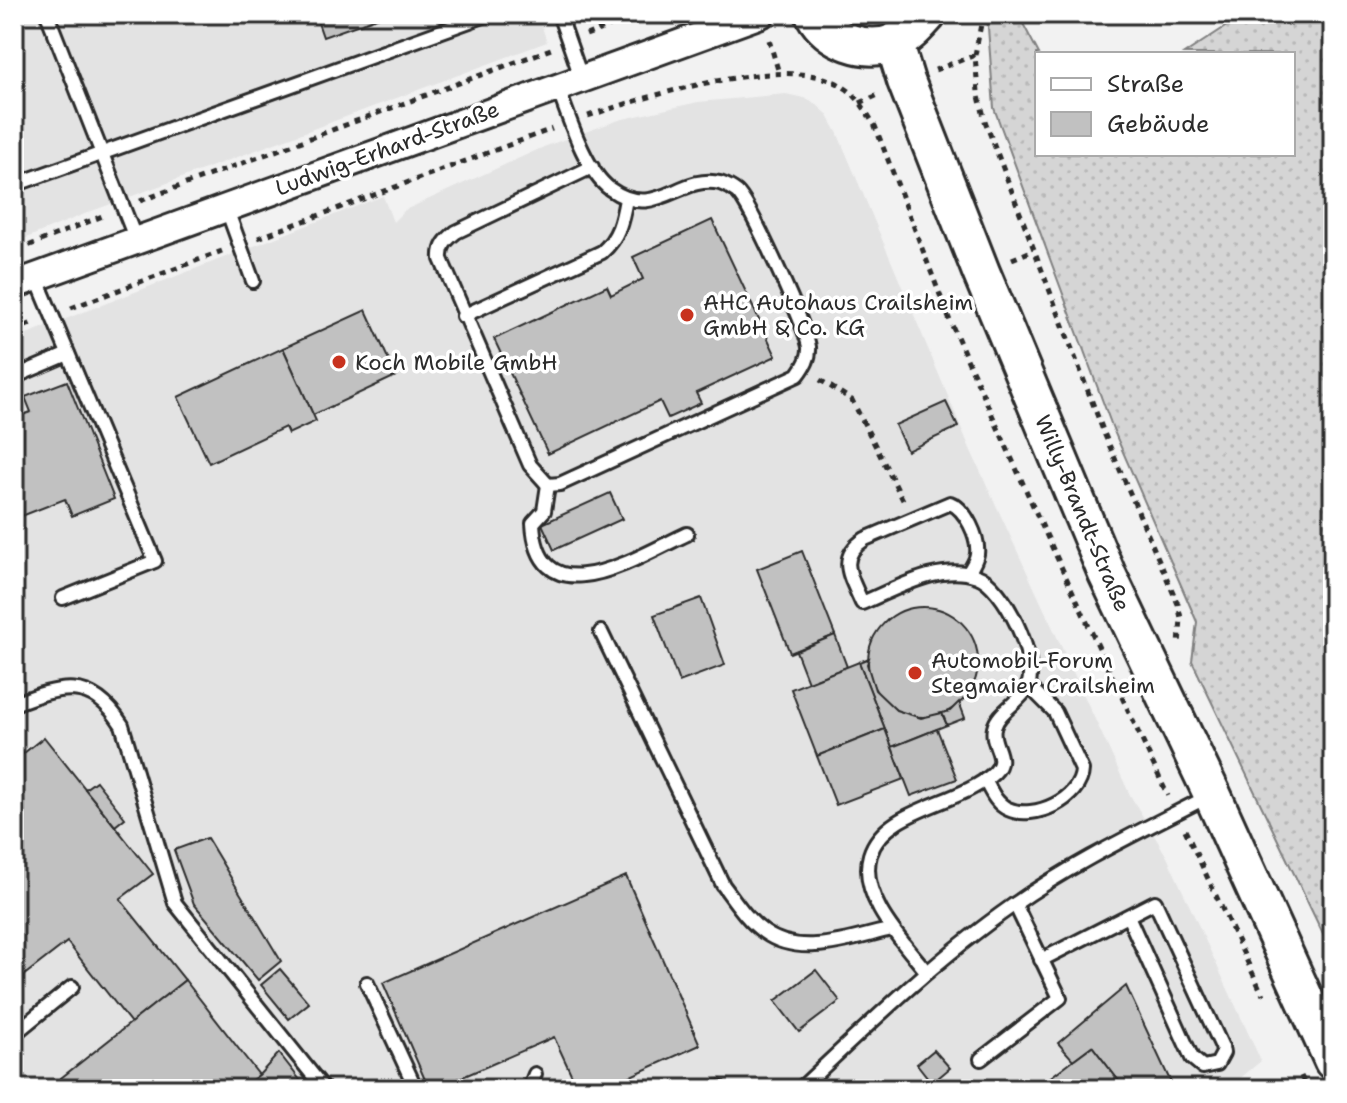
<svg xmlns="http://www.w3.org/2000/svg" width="1347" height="1103" font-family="'Shantell Sans',sans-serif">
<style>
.built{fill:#e3e3e3}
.grass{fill:url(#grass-dots);stroke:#808080;stroke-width:2}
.building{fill:#c1c1c1;stroke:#2b2b2b;stroke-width:2}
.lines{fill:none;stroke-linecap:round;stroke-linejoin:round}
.lane-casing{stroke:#2b2b2b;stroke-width:18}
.street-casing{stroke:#2b2b2b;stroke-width:32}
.secondary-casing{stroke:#2b2b2b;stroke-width:42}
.path{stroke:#2b2b2b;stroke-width:5;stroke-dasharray:6 6;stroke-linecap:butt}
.lane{stroke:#fff;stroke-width:12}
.street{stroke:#fff;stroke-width:26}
.secondary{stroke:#fff;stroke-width:36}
.poi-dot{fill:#c8321e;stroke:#fff;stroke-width:3}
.labels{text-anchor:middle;stroke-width:7;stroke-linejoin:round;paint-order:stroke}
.street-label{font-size:22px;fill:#2b2b2b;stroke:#fff}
.poi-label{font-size:22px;fill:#2b2b2b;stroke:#fff;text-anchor:start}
</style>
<defs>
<pattern id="grass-dots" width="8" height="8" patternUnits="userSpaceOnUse" patternTransform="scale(2)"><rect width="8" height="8" fill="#d5d5d5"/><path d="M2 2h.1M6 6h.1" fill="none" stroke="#b7b7b7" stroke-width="1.8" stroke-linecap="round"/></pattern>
</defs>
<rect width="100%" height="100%" fill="#f2f2f2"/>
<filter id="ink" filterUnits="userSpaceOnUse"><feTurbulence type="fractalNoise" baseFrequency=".0125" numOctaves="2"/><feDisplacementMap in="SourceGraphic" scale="16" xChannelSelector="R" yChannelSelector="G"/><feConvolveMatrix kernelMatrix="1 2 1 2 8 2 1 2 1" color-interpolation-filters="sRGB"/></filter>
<g filter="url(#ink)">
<g class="built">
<path d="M14,14H541L538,15L547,42L92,211L14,243Z"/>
<path d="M786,94L804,98L816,104L827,114L837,132L971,451L1130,795L1167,857L1261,1061L1227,1089H14V339L383,196L393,222L405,210L546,146L619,120L698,102Z"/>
</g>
<path class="grass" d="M987,14H1018L1039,54H1037V154H1293V54H1184L1245,14H1333V955L1192,661L1197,622L1113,429L994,108Z"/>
<g class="building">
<path d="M315,14H388L323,37Z"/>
<path d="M712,220L776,356L696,393L701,403L668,418L660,401L548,454L494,339L607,286L611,295L643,279L633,257Z"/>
<path d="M366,310L396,376L313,415L283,348Z"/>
<path d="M283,348L316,421L288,434L285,427L209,463L178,397Z"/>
<path d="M67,381L114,499L72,516L65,499L14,519V418L31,412L25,397Z"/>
<path d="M946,402L958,427L907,451L895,425Z"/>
<path d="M610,493L622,519L554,550L542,524Z"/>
<path d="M802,551L835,635L790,653L757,569Z"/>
<path d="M701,598L725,665L679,682L654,615Z"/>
<circle cx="923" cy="662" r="55"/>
<path d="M835,635L847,667L808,682L796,651Z"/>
<path d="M869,658L867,664L875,690L896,710L921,718L942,713L947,725L892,747L859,662Z"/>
<path d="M859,662L885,729L817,756L791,689Z"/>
<path d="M959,702L965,718L947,725L942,713L950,711Z"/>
<path d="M885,729L904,779L836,805L817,756Z"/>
<path d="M937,729L957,779L911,796L892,747Z"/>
<path d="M44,737L153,874L120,899L185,980L131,1023L67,942L14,983V761Z"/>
<path d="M96,781L125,818L115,826L85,789Z"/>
<path d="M207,838L281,961L258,980L194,904L174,850Z"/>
<path d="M626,876L700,1045L602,1089H578L554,1037L435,1089H429L383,983Z"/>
<path d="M280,969L309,1003L289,1019L261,985Z"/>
<path d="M816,970L840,1001L799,1032L775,1001Z"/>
<path d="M185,980L259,1075L240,1089H47Z"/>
<path d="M1126,986L1174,1089H1125L1092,1046L1073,1060L1058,1043Z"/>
<path d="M1092,1046L1125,1089H1035L1073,1060Z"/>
<path d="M934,1050L950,1068L932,1083L917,1064Z"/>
<path d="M279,1053L307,1089H240L259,1075Z"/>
</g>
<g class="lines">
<defs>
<g id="lane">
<path d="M47,14L136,240"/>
<path d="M559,14L581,77"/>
<path d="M557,86C568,115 585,171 610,189C656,222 680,173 720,183C726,185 732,188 737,192C751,205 806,327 809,347C810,358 804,367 798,375L560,484L548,485L530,465L441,259C440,246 446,240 456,232L592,167"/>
<path d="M14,185L489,14"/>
<path d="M226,207L253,281"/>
<path d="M36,277L155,561L63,598"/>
<path d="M463,316L602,252C619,237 622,221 626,199"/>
<path d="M14,377L68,354"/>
<path d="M548,485L544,511L533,523C538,621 639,556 687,534"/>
<path d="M601,632L723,885C735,901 747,920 764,932C801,959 852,938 892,929"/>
<path d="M14,704C61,686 91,676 122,725L175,903L324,1089"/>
<path d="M985,780C991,791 996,804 1008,809C1034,821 1081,799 1082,770L1055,712L1028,685"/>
<path d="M1041,960L1155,902L1222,1047L1223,1053L1217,1064L1203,1067L1192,1058L1128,916"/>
<path d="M926,971C903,942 858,897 870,855C884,808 960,805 994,773C1010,758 990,745 994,728C998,711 1021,702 1028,686C1039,659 1004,585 977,576C940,562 896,589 862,603C851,577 836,558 865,539L950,503C966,509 979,538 977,554C976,561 972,567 968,573"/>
<path d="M367,983L416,1089"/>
<path d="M14,1034L72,987"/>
<path d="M981,1059L1060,998L1015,904"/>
<path d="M529,1089L535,1074"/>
<path d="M717,1089L719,1087"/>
<path d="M800,1089C868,1025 935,960 1012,906C1074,862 1143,830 1209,796"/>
</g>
<path id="street" d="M14,285L761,14"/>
<g id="secondary">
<path d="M814,14C829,41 865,53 894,43C908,37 918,25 928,14"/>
<path d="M894,42L906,81L981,272L1107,574L1212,794L1333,1061"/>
</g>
</defs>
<use href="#lane" class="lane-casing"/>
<use href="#street" class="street-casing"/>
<use href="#secondary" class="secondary-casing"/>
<g class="path">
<path d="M983,14L975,55L978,92L985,121L1104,433L1178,604L1181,618L1179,645"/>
<path d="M586,35L641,14"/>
<path d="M769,40L779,73"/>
<path d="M935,70L975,55"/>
<path d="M860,103L878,95"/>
<path d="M588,116C645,97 794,50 845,88C859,97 866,112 875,126L950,321L1038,517L1168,796"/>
<path d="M140,201L551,49"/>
<path d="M258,238L552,129"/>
<path d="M18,250L105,215"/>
<path d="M1012,259L1034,250"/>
<path d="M71,308L222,251"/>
<path d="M14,331L35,322"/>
<path d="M820,380L852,400L903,500"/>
<path d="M1185,830L1263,995"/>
<path d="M1301,1076L1307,1089"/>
</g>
<use href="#lane" class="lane"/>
<use href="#street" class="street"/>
<use href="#secondary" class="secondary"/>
</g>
</g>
<g class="poi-dot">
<circle cx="687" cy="315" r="8"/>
<circle cx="339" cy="362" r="8"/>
<circle cx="915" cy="673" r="8"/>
</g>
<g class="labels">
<g class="street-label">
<text transform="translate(387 148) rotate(-20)" y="8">Ludwig-Erhard-Straße</text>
<text transform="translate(1083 513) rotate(67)" y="8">Willy-Brandt-Straße</text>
</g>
<g class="poi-label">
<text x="703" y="310">AHC Autohaus Crailsheim<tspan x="703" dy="25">GmbH &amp; Co. KG</tspan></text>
<text x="355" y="370">Koch Mobile GmbH</text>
<text x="931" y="668">Automobil-Forum<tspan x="931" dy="25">Stegmaier Crailsheim</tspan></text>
</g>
</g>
<rect width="1347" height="1103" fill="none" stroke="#fff" stroke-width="48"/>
<rect x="24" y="24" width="1299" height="1055" fill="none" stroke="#2b2b2b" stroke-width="3" filter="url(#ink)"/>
<rect x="1035" y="52" width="260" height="104" fill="#ffffff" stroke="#aaaaaa" stroke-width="2"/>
<rect x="1051" y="78" width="40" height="12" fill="#ffffff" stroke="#aaaaaa" stroke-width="2"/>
<text x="1107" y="92" font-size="24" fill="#2b2b2b">Straße</text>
<rect x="1051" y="112" width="40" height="24" fill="#c1c1c1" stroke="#aaaaaa" stroke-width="2"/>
<text x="1107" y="132" font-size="24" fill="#2b2b2b">Gebäude</text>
</svg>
